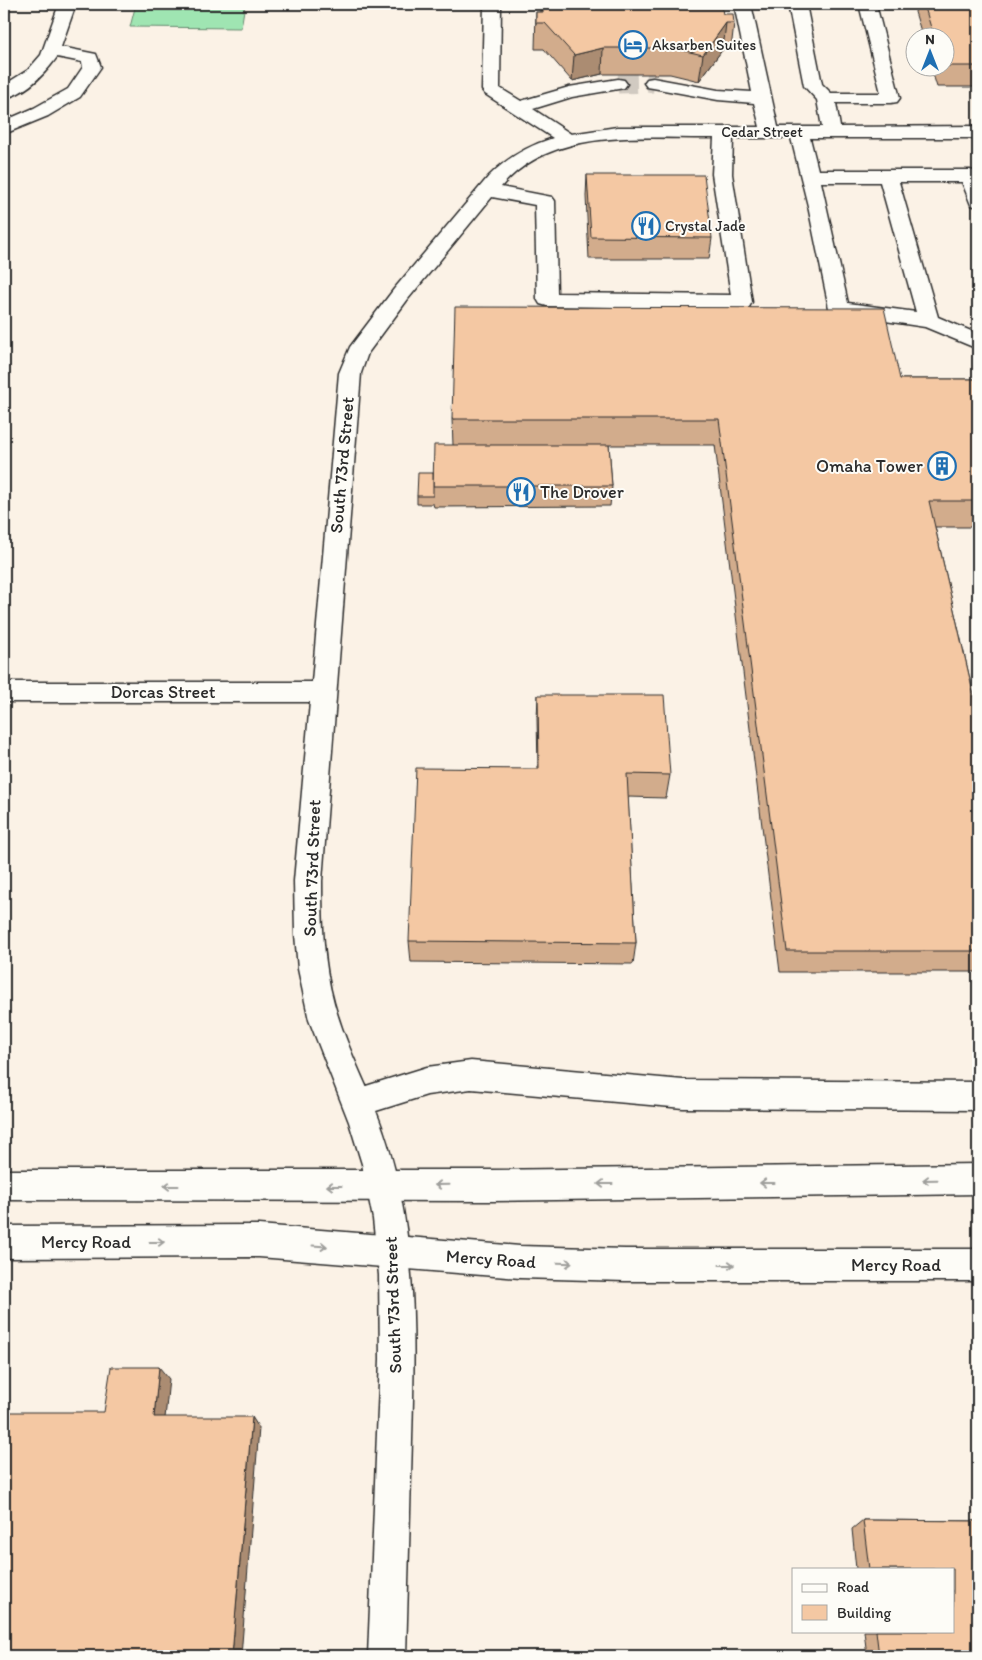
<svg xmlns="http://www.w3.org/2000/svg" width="982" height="1660" font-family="Itim,sans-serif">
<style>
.green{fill:#9fe5b2;stroke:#65886e}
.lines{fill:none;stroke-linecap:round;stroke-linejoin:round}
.minor-tunnel{stroke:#d1cac1;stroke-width:19;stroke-dasharray:19 10;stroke-linecap:butt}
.minor-casing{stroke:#2b2b2b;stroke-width:3}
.major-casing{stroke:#2b2b2b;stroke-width:3}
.minor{fill:#fdfcf7;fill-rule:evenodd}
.major{fill:#fdfcf7;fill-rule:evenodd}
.wall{fill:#d2ac8c;stroke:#2b2b2b}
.shaded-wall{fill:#ab8c72;stroke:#2b2b2b}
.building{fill:#f4c8a3;stroke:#2b2b2b}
.oneway{stroke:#9e9e9b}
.labels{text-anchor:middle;stroke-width:4;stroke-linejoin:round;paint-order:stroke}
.far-poi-label{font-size:15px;fill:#2b2b2b;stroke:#fdfcf7;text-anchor:start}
.far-street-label{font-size:15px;fill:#2b2b2b;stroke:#fdfcf7}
.street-label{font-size:18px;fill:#2b2b2b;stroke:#fdfcf7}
.poi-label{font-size:18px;fill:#2b2b2b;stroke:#fdfcf7;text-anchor:end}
</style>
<rect width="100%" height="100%" fill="#fbf2e6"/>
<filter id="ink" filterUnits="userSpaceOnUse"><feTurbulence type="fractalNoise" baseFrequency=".02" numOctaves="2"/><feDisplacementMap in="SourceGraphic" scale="10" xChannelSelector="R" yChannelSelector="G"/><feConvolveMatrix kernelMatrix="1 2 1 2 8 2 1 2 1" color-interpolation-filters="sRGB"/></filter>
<g filter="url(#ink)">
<path class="green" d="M136,4H177L180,6L185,4H245L241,28L130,27Z"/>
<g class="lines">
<path class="minor-tunnel" d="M618,84L653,83"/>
<defs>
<g id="minor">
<path d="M59,4H76L61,47L96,54L101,67L80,97L48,116L4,134V121L34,108L68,89L83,67L82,62L57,57C44,75 25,94 4,98V85L28,70L41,55Z"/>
<path d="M484,4H501L500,88L521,101L569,87L618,79L624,80L627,84L624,88L572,97L533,109L571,134L617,127H760L754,103L718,100L653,88L647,87L644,83L647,79L653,78L718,90L752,92L734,4H751L778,127H822L817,100L804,86L788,4H806L822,84L831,93H881L859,4H876L900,98L897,102L891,103H836L840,127L978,126V138H810L818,170H970L977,172L978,207L971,205L962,182H899L938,317L978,334V349L925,327L832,313L829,308L808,206L791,138H733L732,174L752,302L749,307L742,309L547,306L540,304L537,299L535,205L492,197L408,299L368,353L361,373L322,881C322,922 323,963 334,1003C342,1032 354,1059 366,1086L427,1067L471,1061L683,1080L978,1082V1110L683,1108L471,1089L427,1095L376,1111C418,1217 415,1329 412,1440C410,1512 408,1584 406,1656H368L380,1359L379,1275L373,1219L362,1164L349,1122L309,1020L298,969L295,934L294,881L310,702H4V682H312L339,373L350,347L394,289L489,176C508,157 528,146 553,138L485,94L482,90ZM714,138L712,174L731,295L557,293L555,201L552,197L501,187C552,126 643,139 714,138ZM821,182H880L916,312L848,303Z"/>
</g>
<g id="major">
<path d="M978,1164V1194L491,1201L4,1200V1170H491Z"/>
<path d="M259,1225L520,1246L625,1249H978V1281H625L520,1278L259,1257L4,1258V1226Z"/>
</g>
</defs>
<use href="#minor" class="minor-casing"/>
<use href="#major" class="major-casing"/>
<use href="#minor" class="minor"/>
<use href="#major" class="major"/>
</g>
<g class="wall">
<path d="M540,4H721L723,14L734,23L731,49H723L699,81L670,74H602L572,81L544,49H535L536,12H540Z"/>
<path d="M917,4H978V87H937L931,68H944V38H923L915,12Z"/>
<path d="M587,175L712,238L709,259H589L586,196Z"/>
<path d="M900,379H978V527H935L978,714V972H780L715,445H609L612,486L610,506L434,507L433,504H417V496L453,445L452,419Z"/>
<path d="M538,695L670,775L666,798L628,797L636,943L633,964L411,962L409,941L538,769L537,719Z"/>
<path d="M863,1520L978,1521V1656H867L864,1631H953V1569H856L852,1529Z"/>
</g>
<g class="shaded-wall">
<path d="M726,23L723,49L699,81L703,55Z"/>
<path d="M603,48L602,74L572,81L574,55Z"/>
<path d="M159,1367L169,1379L164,1428L154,1417Z"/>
<path d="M252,1417L259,1428L241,1656H232Z"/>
</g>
<g class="building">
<path d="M542,4H721L723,14H733L734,23H726L703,55L672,48H603L574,55L545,23H536V12H543Z"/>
<path d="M924,4H978V66H944V38H934Z"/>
<path d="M587,175H704L712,238L591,237Z"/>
<path d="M455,307L884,308L900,379H978V501H929L978,714V951H787L719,419H452Z"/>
<path d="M434,445H609L612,486H433Z"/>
<path d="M418,473H433V496H417Z"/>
<path d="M538,695H664L670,775L627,774L636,943L409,941L416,768L539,769Z"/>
<path d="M111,1367H159L154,1417H252L232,1656H4V1412H104Z"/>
<path d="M863,1520L978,1521V1656H879L876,1631H953V1569H869Z"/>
</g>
<defs><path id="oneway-shaft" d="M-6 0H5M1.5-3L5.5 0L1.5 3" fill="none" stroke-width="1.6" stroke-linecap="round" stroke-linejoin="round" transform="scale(1.25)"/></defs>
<g class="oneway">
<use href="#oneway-shaft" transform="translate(930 1180) rotate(179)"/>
<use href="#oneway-shaft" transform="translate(767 1183) rotate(180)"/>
<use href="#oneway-shaft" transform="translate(605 1184) rotate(180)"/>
<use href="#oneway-shaft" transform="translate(442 1185) rotate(179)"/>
<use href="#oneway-shaft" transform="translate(171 1186) rotate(-180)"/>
<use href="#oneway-shaft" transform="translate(334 1186) rotate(180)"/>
<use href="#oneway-shaft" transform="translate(157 1242)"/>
<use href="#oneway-shaft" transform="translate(320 1246) rotate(4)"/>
<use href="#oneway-shaft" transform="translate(565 1263) rotate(2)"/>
<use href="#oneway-shaft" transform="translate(727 1265)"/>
</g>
</g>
<defs>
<symbol id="hotel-ring" viewBox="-11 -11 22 22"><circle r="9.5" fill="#fdfcf7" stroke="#1f6fb2" stroke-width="1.5"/><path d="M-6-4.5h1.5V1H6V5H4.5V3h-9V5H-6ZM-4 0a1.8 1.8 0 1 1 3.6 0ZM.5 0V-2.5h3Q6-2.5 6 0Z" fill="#1f6fb2"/></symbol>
<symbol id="restaurant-ring" viewBox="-11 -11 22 22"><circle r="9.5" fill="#fdfcf7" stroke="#1f6fb2" stroke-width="1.5"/><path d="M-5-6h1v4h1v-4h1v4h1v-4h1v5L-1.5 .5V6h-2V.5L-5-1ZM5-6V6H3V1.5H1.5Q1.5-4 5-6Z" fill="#1f6fb2"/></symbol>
<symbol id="building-ring" viewBox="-11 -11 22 22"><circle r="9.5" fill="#fdfcf7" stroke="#1f6fb2" stroke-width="1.5"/><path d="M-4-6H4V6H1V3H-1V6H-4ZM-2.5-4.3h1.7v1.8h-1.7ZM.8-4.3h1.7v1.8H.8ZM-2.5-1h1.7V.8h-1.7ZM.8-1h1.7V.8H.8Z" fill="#1f6fb2"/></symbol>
</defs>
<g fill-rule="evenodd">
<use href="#hotel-ring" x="617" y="29" width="32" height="32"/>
<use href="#restaurant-ring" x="630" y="210" width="32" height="32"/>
<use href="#building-ring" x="926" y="450" width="32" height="32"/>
<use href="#restaurant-ring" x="505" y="476" width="32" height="32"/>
</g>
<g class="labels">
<g class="far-poi-label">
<text x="652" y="50">Aksarben Suites</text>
<text x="665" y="231">Crystal Jade</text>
</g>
<g class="far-street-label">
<text x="762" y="137">Cedar Street</text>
</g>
<g class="street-label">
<text transform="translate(342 465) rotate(-85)" y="6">South 73rd Street</text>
<text x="163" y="698">Dorcas Street</text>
<text transform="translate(312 868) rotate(-88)" y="6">South 73rd Street</text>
<text x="86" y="1248">Mercy Road</text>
<text transform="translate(491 1259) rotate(4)" y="6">Mercy Road</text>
<text x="896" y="1271">Mercy Road</text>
<text transform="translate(393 1305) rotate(-92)" y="6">South 73rd Street</text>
</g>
<g class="poi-label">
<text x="923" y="472">Omaha Tower</text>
<text x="540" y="498" text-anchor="start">The Drover</text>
</g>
</g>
<rect width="982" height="1660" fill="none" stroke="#fdfcf7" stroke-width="20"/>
<rect x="10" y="10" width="962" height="1640" fill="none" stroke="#2b2b2b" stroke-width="2" filter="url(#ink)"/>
<rect x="792" y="1568" width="162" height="65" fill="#fdfcf7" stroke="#a9a8a5"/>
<rect x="802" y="1584" width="25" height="8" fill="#fdfcf7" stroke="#a9a8a5"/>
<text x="837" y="1592" font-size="15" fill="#2b2b2b">Road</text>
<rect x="802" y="1605" width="25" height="15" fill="#f4c8a3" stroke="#a9a8a5"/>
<text x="837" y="1618" font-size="15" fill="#2b2b2b">Building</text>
<g transform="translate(930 52)"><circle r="24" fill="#fdfcf7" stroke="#a9a8a5"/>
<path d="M0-4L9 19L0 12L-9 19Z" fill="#1f6fb2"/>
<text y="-8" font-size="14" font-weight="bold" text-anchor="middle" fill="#2b2b2b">N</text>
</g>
</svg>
